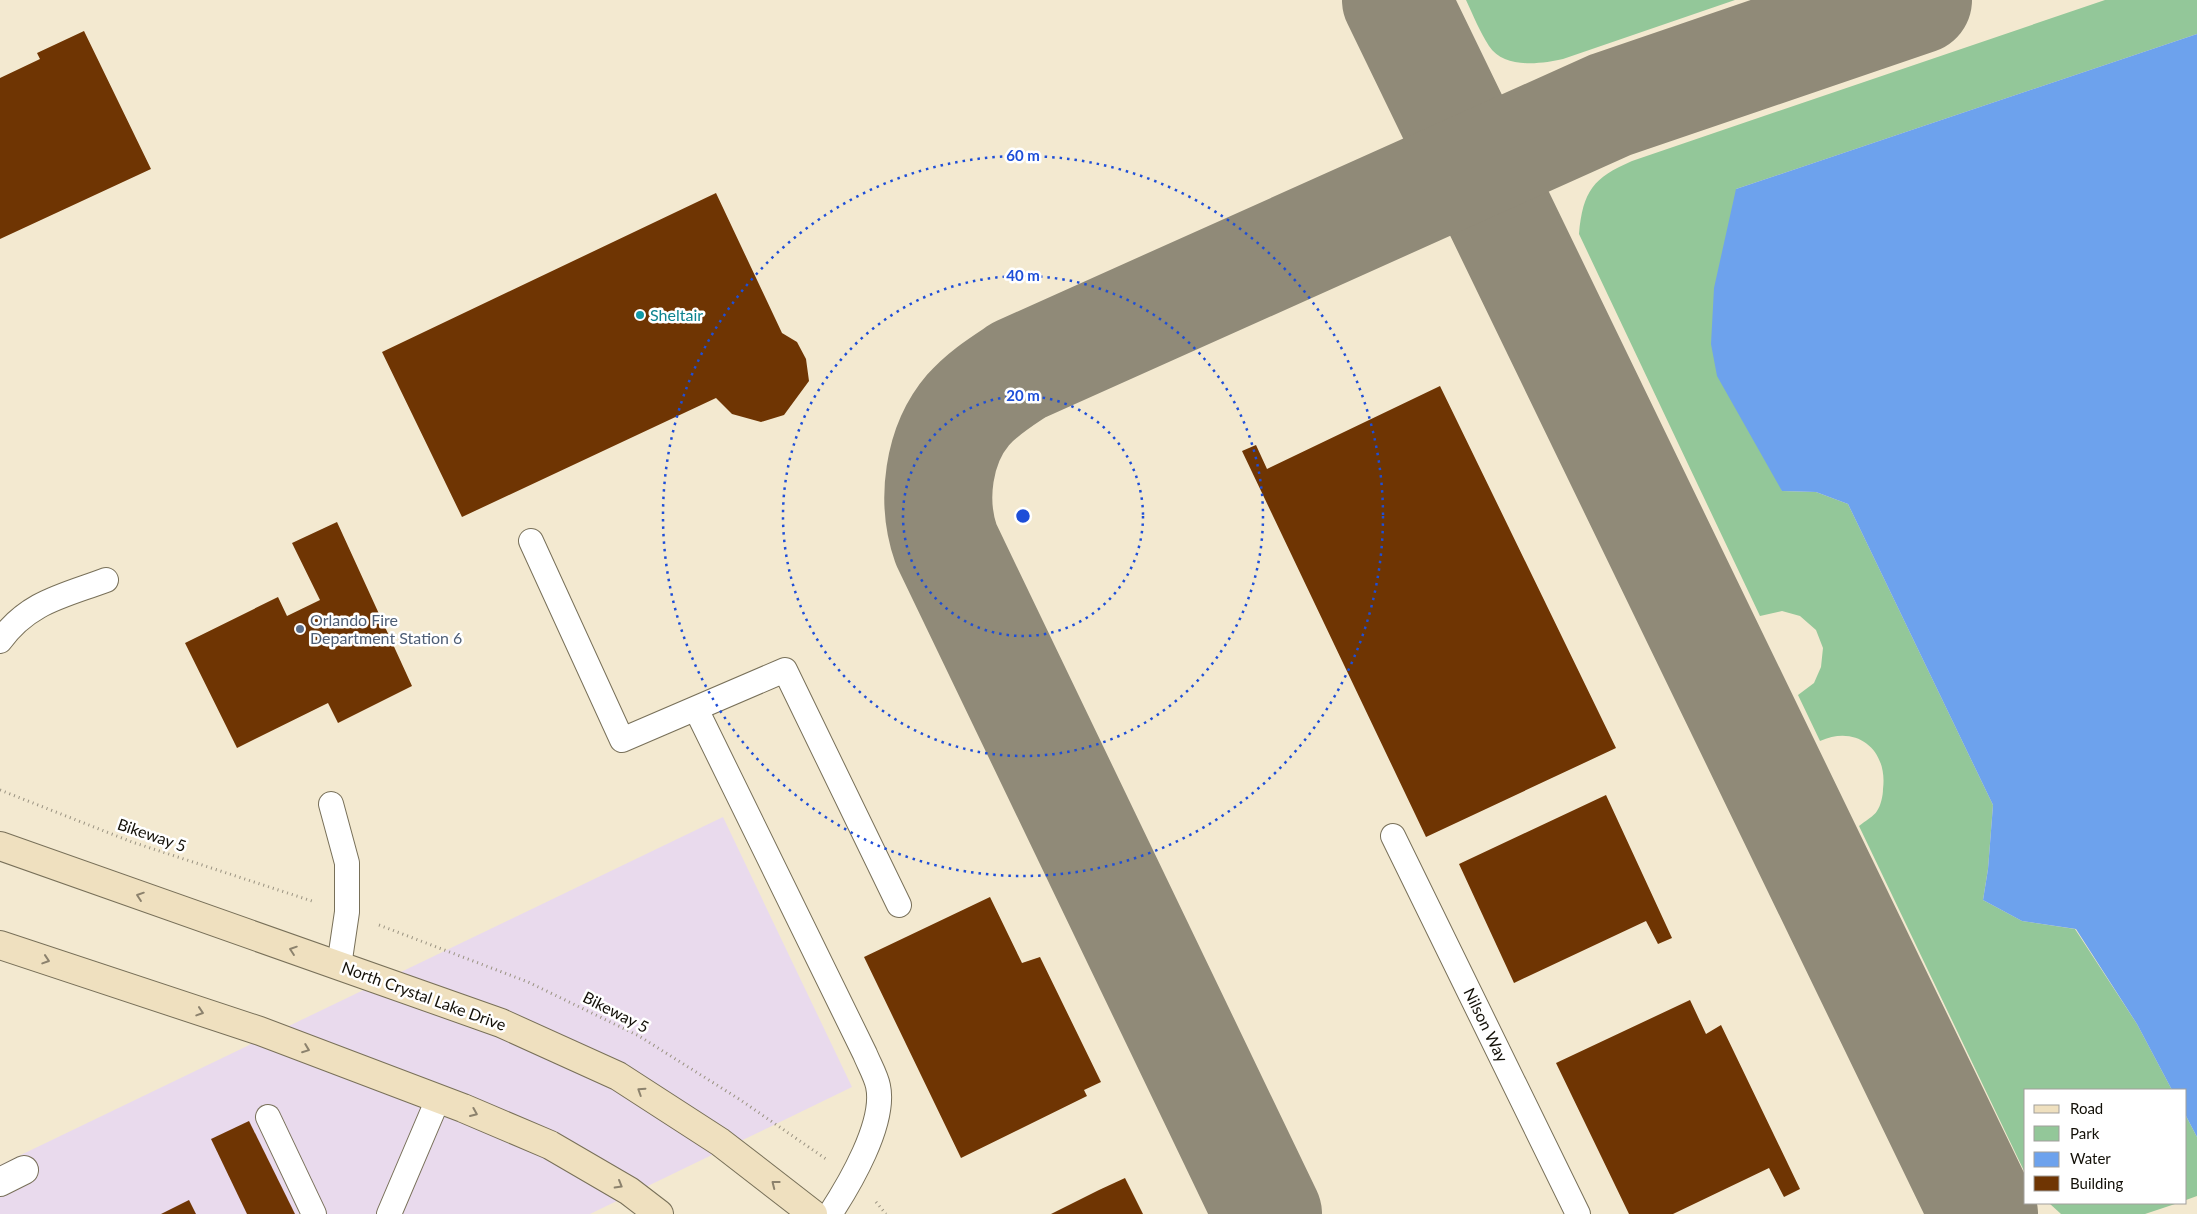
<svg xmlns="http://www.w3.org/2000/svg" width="2197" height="1214" font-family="Lato,sans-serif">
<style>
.commercial{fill:#e9daed}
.green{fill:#93c799}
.water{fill:#6da2ed}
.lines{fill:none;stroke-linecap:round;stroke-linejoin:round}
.taxiway{stroke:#908a78;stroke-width:108}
.building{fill:#6f3503}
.service-casing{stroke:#787059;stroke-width:26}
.minor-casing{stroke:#787059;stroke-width:30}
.secondary-casing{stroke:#787059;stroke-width:30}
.path{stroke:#999280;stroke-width:3;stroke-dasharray:1 4;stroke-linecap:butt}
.service{stroke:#fff;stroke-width:24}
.minor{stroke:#fff;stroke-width:28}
.secondary{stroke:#efe0bf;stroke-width:28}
.oneway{stroke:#8c826d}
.ring{fill:none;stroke:#1d4ed8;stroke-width:2.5;stroke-dasharray:2.5 5}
.culture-dot{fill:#0f9aa8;stroke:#fff;stroke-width:2}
.service-dot{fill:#5c6f8a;stroke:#fff;stroke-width:2}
.labels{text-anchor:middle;stroke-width:5;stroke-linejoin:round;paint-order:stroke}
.culture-label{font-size:16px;fill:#0d838f;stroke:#fff;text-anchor:start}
.service-label{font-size:16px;fill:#4e5e75;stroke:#fff;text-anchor:start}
.street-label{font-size:16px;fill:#131008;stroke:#fff}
.centre{fill:#1d4ed8;stroke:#fff;stroke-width:2.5}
.ring-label{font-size:15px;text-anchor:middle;font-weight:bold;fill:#1d4ed8;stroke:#fff;stroke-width:5;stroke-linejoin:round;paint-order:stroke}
</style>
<rect width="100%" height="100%" fill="#f3e9d0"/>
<path class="commercial" d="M723,817L852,1087L590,1214H0V1165Z"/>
<g class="green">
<path d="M1466,0H1735L1563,59C1541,64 1504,69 1489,46C1480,32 1473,15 1466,0Z"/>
<path d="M2105,0H2197V34L1736,189L1782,491L1816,492L1848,504L1993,805L1988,869L1983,900L2022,921L2075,929L2137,1024L2172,1090H2026V1175L1859,826C1865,821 1874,816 1877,811C1881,805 1883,795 1883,789C1888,750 1857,724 1820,741L1798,695L1814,683L1821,667L1823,648L1816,630L1800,616L1782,611L1760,616L1579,234C1583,191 1593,178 1632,161Z"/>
<path d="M2186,1116L2197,1137V1196L2186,1200Z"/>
<path d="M2049,1203H2178L2145,1214H2061Z"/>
</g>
<path class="water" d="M2197,34V1137L2186,1116V1090H2172L2137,1024L2076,929L2022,921L1983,900L1988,869L1993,805L1848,504L1816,492L1782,491L1717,376L1711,344L1714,288L1736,189Z"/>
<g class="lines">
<g class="taxiway">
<path d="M1396,0L1984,1214"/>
<path d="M1268,1214L946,544C931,501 938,445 968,410C983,393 1001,382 1019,370L1610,105L1918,0"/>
</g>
</g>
<g class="building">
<path d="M84,31L151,169L0,239V78L40,59L37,53Z"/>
<path d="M716,193L782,333L797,342L806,359L809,381L784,415L761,422L732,414L716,398L462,517L382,352Z"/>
<path d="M1440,386L1616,748L1426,837L1242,451L1256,445L1267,469Z"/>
<path d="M337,522L412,686L338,723L328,703L237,748L185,643L278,597L287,616L320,600L292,543Z"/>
<path d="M1606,795L1672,938L1658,944L1646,921L1514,983L1459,864Z"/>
<path d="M990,897L1022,963L1040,957L1101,1082L1084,1090L1087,1096L961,1158L864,957Z"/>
<path d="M1690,1000L1706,1034L1721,1025L1800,1189L1784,1197L1769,1168L1673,1214H1629L1556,1063Z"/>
<path d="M249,1121L295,1214H247L211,1139Z"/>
<path d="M1125,1178L1143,1214H1051L1099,1190Z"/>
<path d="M189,1200L196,1214H161Z"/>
</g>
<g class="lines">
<defs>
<g id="service">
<path d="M531,541L622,740L785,670L899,905"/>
<path d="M0,641C28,602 63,596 106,580"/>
<path d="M696,709L865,1054C869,1064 876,1076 878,1086C886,1123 849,1185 830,1214"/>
<path d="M331,804L347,863V912L339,966"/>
<path d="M1393,836L1578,1214"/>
<path d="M268,1117L314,1214"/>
<path d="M389,1214L438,1099"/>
</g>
<path id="minor" d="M0,1182L24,1170"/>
<g id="secondary">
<path d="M0,846L501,1023L618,1076L720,1142L813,1214"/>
<path d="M0,945L260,1031L463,1108L550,1145L629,1191L659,1214"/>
</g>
</defs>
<use href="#service" class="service-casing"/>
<use href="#minor" class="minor-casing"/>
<use href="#secondary" class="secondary-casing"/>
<g class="path">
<path d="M0,790L132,842L315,902"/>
<path d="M379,925L528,982L639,1036L739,1099L826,1159"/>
<path d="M876,1202L886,1214"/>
</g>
<use href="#service" class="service"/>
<use href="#minor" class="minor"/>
<use href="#secondary" class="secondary"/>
</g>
<defs><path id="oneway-chevron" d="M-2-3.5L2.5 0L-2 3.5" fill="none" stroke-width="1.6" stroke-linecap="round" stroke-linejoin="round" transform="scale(1.25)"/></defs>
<g class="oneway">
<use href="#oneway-chevron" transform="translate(140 896) rotate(-161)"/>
<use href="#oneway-chevron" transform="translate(293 950) rotate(-161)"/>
<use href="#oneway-chevron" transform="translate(46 960) rotate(18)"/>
<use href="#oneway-chevron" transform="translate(200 1012) rotate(18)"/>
<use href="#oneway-chevron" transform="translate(306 1049) rotate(21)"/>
<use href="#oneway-chevron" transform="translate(641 1091) rotate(-147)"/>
<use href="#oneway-chevron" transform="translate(474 1113) rotate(23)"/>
<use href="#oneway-chevron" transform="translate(775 1184) rotate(-142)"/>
<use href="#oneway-chevron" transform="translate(619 1185) rotate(30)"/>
</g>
<g class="ring">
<circle cx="1023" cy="516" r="120"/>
<circle cx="1023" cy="516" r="240"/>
<circle cx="1023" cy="516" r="360"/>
</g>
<circle class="culture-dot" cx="640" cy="315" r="5"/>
<circle class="service-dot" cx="300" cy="629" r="5"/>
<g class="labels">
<g class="culture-label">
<text x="650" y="321">Sheltair</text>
</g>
<g class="service-label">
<text x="310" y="626">Orlando Fire<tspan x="310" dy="18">Department Station 6</tspan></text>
</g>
<g class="street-label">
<text transform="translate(152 835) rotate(19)" y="6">Bikeway 5</text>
<text transform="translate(424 996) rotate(20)" y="6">North Crystal Lake Drive</text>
<text transform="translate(616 1012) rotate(27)" y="6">Bikeway 5</text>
<text transform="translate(1486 1025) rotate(64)" y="6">Nilson Way</text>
</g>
</g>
<circle cx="1023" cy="516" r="8" class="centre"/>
<g class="ring-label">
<text x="1023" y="161">60 m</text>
<text x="1023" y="281">40 m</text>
<text x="1023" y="401">20 m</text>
</g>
<rect x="2024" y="1089" width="162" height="115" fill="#ffffff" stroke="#a19f9c"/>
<rect x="2034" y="1105" width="25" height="8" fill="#efe0bf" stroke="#a19f9c"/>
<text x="2070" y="1114" font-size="15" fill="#131008">Road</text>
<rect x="2034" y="1126" width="25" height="15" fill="#93c799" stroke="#a19f9c"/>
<text x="2070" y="1139" font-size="15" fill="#131008">Park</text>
<rect x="2034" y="1152" width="25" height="15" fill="#6da2ed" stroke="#a19f9c"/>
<text x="2070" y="1164" font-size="15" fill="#131008">Water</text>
<rect x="2034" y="1176" width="25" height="15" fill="#6f3503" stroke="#a19f9c"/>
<text x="2070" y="1189" font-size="15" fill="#131008">Building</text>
</svg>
